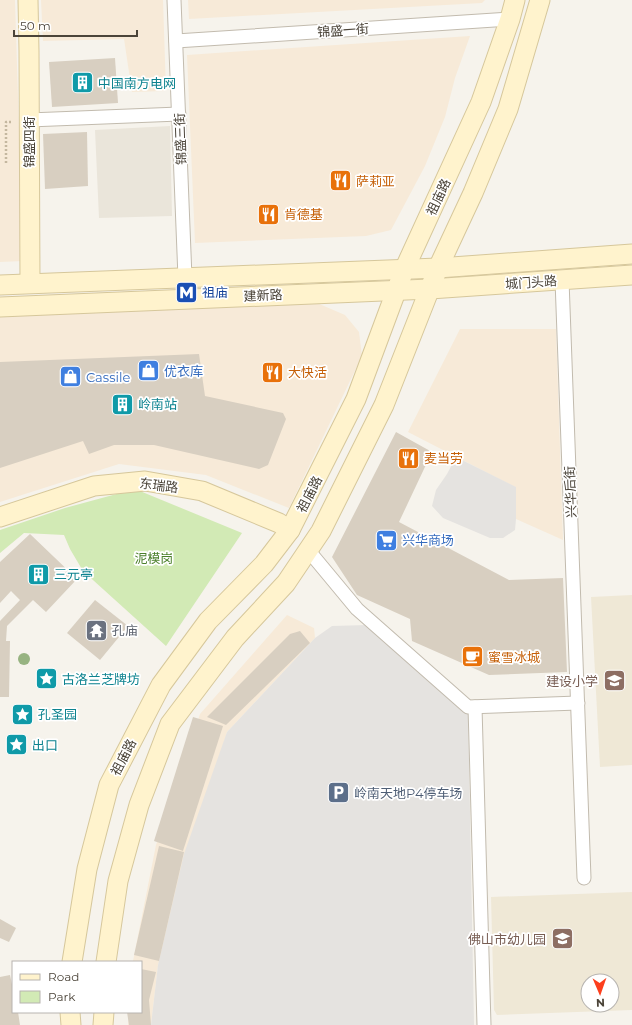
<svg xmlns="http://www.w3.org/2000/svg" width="632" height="1025" font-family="Montserrat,'Noto Sans SC',sans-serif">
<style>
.residential{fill:#eae5da}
.commercial{fill:#f7ead8}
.education{fill:#efe8d6;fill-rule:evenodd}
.park{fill:#d2eab5}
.parking{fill:#e5e3e0}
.building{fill:#d8cfc1}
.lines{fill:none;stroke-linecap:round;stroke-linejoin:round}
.street-casing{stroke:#c2bbae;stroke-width:15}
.secondary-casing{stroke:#d6c79b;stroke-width:21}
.path{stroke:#c4b79f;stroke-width:2.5;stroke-dasharray:2 2;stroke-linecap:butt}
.street{stroke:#fff;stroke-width:13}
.secondary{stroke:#fff3cd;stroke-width:19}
.tree{fill:#97b381}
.labels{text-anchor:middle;stroke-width:3.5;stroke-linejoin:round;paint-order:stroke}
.street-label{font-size:13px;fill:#4b4439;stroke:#fff}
.culture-label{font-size:13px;fill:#0d838f;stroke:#fff;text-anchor:start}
.food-label{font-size:13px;fill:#c56008;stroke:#fff;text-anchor:start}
.transit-label{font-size:13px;fill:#164399;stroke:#fff;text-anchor:start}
.shop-label{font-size:13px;fill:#366cbe;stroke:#fff;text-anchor:start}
.park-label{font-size:13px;fill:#4a7f2a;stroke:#fff}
.worship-label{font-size:13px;fill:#5b616d;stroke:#fff;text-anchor:start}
.education-label{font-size:13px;fill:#785e54;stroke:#fff;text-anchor:end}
.service-label{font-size:13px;fill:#4e5e75;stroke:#fff;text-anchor:start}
</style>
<rect width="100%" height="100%" fill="#f6f3ec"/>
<path class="residential" d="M170,126L172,216L99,218L95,130Z"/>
<g class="commercial">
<path d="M0,0H15L23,261L0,262Z"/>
<path d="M41,0H163L166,91L132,92L124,39L43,41Z"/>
<path d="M188,0H485L482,3L189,19Z"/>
<path d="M470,36L455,78L445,117L425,166L391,230L366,236L195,243L187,55Z"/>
<path d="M317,303L345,315L359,332L362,356L289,508L206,475L119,464L0,502V315Z"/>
<path d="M460,329H556L563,540L516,519L515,487L408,432Z"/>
<path d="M287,615L314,628L315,638L227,732L158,965L151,1025H128L129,1012H141V962H133V961L156,845L200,714Z"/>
</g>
<g class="education">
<path d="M632,595V765L600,767L591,597Z"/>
<path d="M632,892V1010L497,1015L494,1010L491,897ZM588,981H612V1005H588Z"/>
</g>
<path class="park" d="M135,489L242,533L166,646L83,571L70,549L64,535L24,533L0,553V530L65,508Z"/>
<g class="parking">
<path d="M456,457L516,487V519L515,530L503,538H490L443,518L432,506L436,490L447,474Z"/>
<path d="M367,625L468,707L474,1025H151L158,965L184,854L227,732L315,638L332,626Z"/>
</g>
<g class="building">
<path d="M115,58L118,103L52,107L49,62Z"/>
<path d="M87,132L88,186L45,189L43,134Z"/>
<path d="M199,354L205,396L283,413L286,419L268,465L259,469L154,445H114L89,454L83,441L0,468V362Z"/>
<path d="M396,432L432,452L399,522L509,580L563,578L567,672L489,675L412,641L410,619L357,595L332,557Z"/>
<path d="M30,534L77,579L46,612L33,600L7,626L6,641H10L9,697H0V621L20,600L11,591L0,603V562Z"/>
<path d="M95,600L128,626L100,660L67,633Z"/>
<path d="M300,631L310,643L226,725L207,717L290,634Z"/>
<path d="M193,717L223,726L183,851L154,841Z"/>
<path d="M159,846L184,852L159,961L134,955Z"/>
<path d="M0,919L16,928L9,942L0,938Z"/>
<path d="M141,969L156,972L149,1000L151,1025H129L127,1012H141Z"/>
<path d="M10,975L13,989V1012H18L20,1025H0V977Z"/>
</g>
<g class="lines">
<defs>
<g id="street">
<path d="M174,0L185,278"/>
<path d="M176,41L510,19"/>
<path d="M29,120L179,114"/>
<path d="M562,280L584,878"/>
<path d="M308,550L357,609L468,707L578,703"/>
<path d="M475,707L484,1025"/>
</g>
<g id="secondary">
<path d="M28,0L29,51L30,283"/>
<path d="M0,285L438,268L632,254"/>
<path d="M0,307L430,289L632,275"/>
<path d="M0,517L94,486L145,481L202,491L279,523L290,530"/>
<path d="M72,962L87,869L109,785L161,685L208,621L264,564L290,530L356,399L404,270L481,102L510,19L515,0"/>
<path d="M106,962L118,881L139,805L170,724L235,638L286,583L321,531L384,405L438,268L473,193L508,109L540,0"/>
<path d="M70,1012L71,1025"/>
<path d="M103,1025L104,1012"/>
</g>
</defs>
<use href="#street" class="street-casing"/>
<use href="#secondary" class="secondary-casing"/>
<path class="path" d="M6,163V122H13"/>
<use href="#street" class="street"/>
<use href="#secondary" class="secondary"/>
</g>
<circle class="tree" cx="24" cy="659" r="6"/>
<defs>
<symbol id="building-square" viewBox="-11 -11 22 22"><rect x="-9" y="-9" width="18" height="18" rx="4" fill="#0f9aa8" stroke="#fff"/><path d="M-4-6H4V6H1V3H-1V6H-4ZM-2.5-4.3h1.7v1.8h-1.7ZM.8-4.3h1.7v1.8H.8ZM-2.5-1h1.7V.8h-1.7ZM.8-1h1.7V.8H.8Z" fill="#fff"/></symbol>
<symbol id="restaurant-square" viewBox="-11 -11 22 22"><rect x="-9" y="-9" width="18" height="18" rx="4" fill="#e8710a" stroke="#fff"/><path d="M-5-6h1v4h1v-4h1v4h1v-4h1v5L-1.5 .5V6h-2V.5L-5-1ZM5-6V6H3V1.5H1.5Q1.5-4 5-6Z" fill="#fff"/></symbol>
<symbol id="metro-square" viewBox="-11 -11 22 22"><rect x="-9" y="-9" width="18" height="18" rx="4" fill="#1a4fb4" stroke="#fff"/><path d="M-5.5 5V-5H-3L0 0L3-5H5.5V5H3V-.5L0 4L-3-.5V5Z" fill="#fff"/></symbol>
<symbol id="shop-square" viewBox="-11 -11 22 22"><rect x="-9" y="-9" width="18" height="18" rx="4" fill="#3f7fe0" stroke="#fff"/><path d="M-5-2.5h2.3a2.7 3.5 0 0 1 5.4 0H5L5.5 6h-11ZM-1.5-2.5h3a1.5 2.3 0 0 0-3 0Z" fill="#fff"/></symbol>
<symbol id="supermarket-square" viewBox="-11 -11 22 22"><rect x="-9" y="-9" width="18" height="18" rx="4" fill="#3f7fe0" stroke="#fff"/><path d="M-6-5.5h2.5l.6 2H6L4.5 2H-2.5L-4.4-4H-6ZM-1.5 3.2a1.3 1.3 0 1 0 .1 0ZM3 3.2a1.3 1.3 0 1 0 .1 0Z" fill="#fff"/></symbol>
<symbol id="temple-square" viewBox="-11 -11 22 22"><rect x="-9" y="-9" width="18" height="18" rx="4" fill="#6b7280" stroke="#fff"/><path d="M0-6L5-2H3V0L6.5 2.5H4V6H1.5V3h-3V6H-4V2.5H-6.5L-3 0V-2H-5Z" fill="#fff"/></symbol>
<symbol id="cafe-square" viewBox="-11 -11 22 22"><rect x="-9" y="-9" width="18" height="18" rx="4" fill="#e8710a" stroke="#fff"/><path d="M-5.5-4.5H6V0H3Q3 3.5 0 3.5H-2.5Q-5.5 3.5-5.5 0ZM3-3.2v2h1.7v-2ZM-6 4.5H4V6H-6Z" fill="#fff"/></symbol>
<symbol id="sight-square" viewBox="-11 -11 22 22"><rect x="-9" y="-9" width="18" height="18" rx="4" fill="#0f9aa8" stroke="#fff"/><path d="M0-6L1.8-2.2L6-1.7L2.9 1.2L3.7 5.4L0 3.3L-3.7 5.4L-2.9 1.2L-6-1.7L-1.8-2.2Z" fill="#fff"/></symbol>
<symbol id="school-square" viewBox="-11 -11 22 22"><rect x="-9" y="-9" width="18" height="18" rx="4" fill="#8d6e63" stroke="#fff"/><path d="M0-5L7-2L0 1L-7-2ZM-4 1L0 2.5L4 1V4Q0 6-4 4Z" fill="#fff"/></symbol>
<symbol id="parking-square" viewBox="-11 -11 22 22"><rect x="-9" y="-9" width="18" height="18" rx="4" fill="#5c6f8a" stroke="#fff"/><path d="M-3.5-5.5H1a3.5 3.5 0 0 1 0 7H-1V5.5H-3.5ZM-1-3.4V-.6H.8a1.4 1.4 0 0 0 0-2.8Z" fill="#fff"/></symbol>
</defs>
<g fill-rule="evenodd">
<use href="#building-square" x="70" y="70" width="25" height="25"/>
<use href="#restaurant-square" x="328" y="168" width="25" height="25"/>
<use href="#restaurant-square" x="256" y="202" width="25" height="25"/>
<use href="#metro-square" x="174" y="280" width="25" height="25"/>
<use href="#shop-square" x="136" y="358" width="25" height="25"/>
<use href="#restaurant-square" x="260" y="360" width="25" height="25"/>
<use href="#shop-square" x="58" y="364" width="25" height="25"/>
<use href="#building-square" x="110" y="392" width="25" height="25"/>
<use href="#restaurant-square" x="396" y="446" width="25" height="25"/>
<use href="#supermarket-square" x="374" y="528" width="25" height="25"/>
<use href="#building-square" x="26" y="562" width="25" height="25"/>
<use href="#temple-square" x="84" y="618" width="25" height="25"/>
<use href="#cafe-square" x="460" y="644" width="25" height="25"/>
<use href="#sight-square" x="34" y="666" width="25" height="25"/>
<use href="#school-square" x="602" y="668" width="25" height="25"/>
<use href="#sight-square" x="10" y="702" width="25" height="25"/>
<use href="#sight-square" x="4" y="732" width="25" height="25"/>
<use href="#parking-square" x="326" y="780" width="25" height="25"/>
<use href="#school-square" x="550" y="926" width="25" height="25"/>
</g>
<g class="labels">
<g class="street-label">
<text transform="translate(343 30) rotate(-4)" y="5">锦盛一街</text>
<text transform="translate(180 139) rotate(-92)" y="5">锦盛三街</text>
<text transform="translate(29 142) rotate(-90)" y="5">锦盛四街</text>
<text transform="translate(438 197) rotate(-65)" y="5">祖庙路</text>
<text transform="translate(531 282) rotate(-4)" y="5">城门头路</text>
<text transform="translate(263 295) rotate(-3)" y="5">建新路</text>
<text transform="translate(159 485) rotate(7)" y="5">东瑞路</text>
<text transform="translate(570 492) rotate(-92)" y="5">兴华后街</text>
<text transform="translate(309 494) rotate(-63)" y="5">祖庙路</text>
<text transform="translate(123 757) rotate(-63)" y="5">祖庙路</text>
</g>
<g class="culture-label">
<text x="98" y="88">中国南方电网</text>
<text x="138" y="409">岭南站</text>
<text x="54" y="579">三元亭</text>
<text x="62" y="684">古洛兰芝牌坊</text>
<text x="38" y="719">孔圣园</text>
<text x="32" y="750">出口</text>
</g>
<g class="food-label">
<text x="356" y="186">萨莉亚</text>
<text x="284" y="219">肯德基</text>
<text x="288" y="377">大快活</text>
<text x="424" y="463">麦当劳</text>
<text x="488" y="662">蜜雪冰城</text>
</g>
<g class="transit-label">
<text x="202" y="297">祖庙</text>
</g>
<g class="shop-label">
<text x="164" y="376">优衣库</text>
<text x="86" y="382">Cassile</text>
<text x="402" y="545">兴华商场</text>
</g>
<g class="park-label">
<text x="154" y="563">泥模岗</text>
</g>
<g class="worship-label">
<text x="112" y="635">孔庙</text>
</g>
<g class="education-label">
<text x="598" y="686">建设小学</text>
<text x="546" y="944">佛山市幼儿园</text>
</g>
<g class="service-label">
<text x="354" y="798">岭南天地P4停车场</text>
</g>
</g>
<rect x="12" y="961" width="130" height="52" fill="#ffffff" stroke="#b7b4b0"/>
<rect x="20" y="974" width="20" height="6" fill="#fff3cd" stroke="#b7b4b0"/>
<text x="48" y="981" font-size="12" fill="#4b4439">Road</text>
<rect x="20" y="991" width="20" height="12" fill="#d2eab5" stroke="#b7b4b0"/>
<text x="48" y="1001" font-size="12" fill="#4b4439">Park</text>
<g transform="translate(600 993) rotate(178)"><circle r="19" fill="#ffffff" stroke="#b7b4b0"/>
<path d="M0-3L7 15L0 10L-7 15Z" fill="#fc3f1d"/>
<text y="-6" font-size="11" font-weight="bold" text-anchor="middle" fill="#4b4439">N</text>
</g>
<path d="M14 30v6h123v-6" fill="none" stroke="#4b4439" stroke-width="2"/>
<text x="20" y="30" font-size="12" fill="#4b4439" stroke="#ffffff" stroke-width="3" paint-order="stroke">50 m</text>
</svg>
